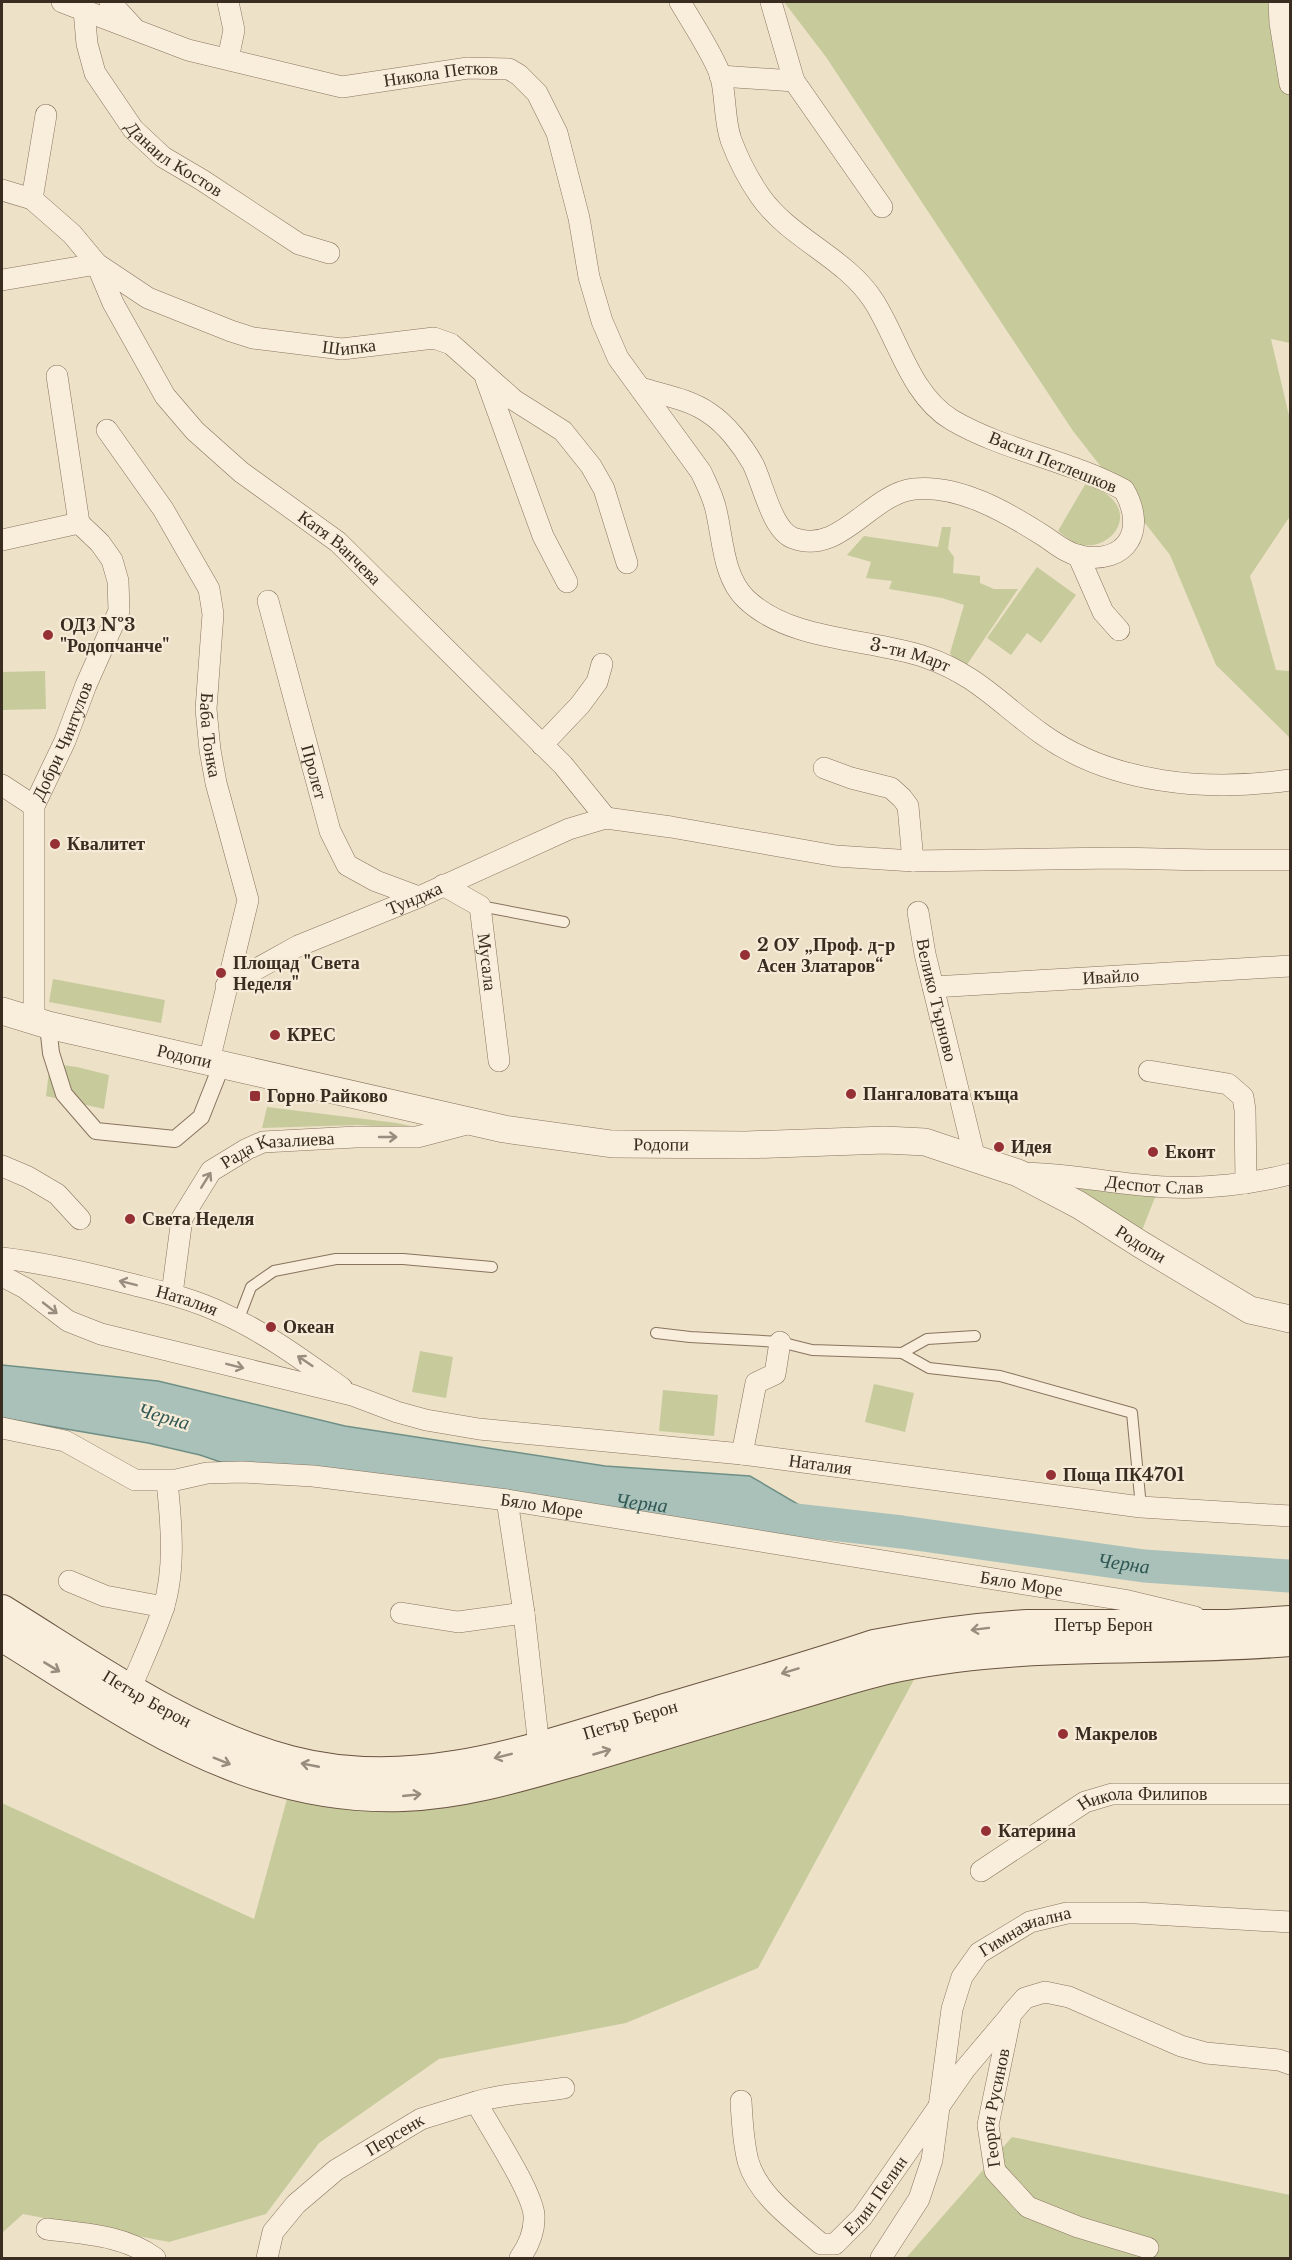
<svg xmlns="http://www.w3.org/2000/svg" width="1292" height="2260" font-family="'Libre Baskerville',serif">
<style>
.green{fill:#c7cb9c}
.water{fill:#a9c1b9;stroke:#6f9086;stroke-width:1.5}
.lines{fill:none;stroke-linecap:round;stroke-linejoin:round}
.river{stroke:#a9c1b9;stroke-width:33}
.service-casing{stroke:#88735e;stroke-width:12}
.pedestrian-casing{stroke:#88735e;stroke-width:18}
.minor-casing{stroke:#88735e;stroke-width:22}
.tertiary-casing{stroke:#88735e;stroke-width:28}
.secondary-casing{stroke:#6a5441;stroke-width:32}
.service{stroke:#f8eedb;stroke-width:10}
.pedestrian{stroke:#f8eedb;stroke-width:16}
.minor{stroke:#f8eedb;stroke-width:21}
.tertiary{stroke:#f8eedb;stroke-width:27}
.secondary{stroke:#f8eedb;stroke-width:30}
.oneway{stroke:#988d7e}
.poi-dot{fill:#953035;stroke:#f5ebd7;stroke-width:2}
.labels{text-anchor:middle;stroke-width:4.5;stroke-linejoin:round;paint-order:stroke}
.street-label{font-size:18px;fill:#392c21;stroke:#f5ebd7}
.poi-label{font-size:18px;font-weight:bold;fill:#392c21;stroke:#f5ebd7;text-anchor:start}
.water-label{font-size:20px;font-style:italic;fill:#315854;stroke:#f5ebd7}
</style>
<rect width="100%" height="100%" fill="#ede1c8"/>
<g class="green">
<path d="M784,2H1290V343L1271,339L1290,420V516L1250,576L1276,670L1290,671V738L1216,665L1170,555L1073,431L826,57Z"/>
<path d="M1086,483C1095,488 1108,493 1114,501C1132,523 1107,549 1082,545C1074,544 1065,536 1058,531Z"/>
<path d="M942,527H951L948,549L954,557L953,573L980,576V583L994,589H1018L962,672L950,653L964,605L942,598L889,589L892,581L866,578L871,562L847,555L864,536L938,547Z"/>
<path d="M1037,567L1076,595L1041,643L1027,633L1011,655L987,638Z"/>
<path d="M45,671L46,709L2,710V672Z"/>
<path d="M53,979L165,1000L161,1023L49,1002Z"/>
<path d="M50,1063L77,1067L109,1075L104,1109L46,1096Z"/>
<path d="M267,1107L397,1123L424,1129L357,1125L262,1128Z"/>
<path d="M1064,1186L1157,1192L1141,1233Z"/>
<path d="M420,1351L453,1357L446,1398L412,1392Z"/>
<path d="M874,1384L914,1393L905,1432L865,1422Z"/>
<path d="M663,1390L718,1395L714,1436L659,1431Z"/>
<path d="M916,1676L758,1968L626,2023L439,2059L319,2143L266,2214L169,2242L23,2214L2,2233V1803L254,1919L287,1799L340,1809H388L475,1795Z"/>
<path d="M1012,2137L1290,2195V2258H906Z"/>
</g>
<path class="water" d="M2,1365L158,1381L345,1426L605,1466L750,1476L801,1506L709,1505L371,1455L325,1470L241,1469L200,1455L148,1443L2,1418Z"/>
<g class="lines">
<path class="river" id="s1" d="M301,1455L318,1459L530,1490L902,1532L1144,1566L1289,1576"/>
<defs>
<g id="service">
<path d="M480,906L564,922"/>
<path d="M238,1321L251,1287L274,1271L336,1259H403L492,1267"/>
<path d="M656,1333L690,1337L780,1342L812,1350L902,1353L927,1339L975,1336"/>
<path d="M902,1353L929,1368L1000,1376L1132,1413L1141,1507"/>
</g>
<path id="pedestrian" d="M48,1025L51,1053L64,1094L96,1131L175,1139L201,1117L222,1064"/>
<g id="minor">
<path id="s2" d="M62,2L188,50L342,87L468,68L509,69L519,75L537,93L557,133L579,218L589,277L602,321L618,358L701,472C707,485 713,496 716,510C723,539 723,577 746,599C791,642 869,638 925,657C976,674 1001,705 1042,734C1112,784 1207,792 1290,780"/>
<path d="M110,2L134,28"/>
<path d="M228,2L234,30L228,59"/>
<path d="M1279,2L1280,23L1290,84"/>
<path id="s3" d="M84,10L87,44L95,73L133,129L163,157L202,180L299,244L329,253"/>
<path d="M720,76L794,81L771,2"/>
<path d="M794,81L882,207"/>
<path id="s4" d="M2,190L32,199L72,234L97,264L148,298L231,331L253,338L342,349L434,338L451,344L514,400L563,431L591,466L604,489L627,563"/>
<path d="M32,199L46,115"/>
<path id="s5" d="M97,265L113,303L165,396L195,431L241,472L338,542L563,765L606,818"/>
<path d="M2,280L97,264"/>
<path d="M486,379L543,536L567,582"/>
<path d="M641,388C663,395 689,399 709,413C726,424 743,446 753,464C763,484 772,530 793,538C840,556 870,494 914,489C959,484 1008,513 1044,536C1056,544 1066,553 1080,556C1127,565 1147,530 1124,490C1069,460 1005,451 952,420C910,395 898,338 873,300C845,257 790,239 760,196C749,180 738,159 731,140C724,120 726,97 721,77C715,57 691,21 680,2"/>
<path id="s6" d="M107,430L163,509L209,589L213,614L206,709L210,750L216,783L248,900L209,1061"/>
<path d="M2,540L79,523"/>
<path d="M1078,555L1103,612L1119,630"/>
<path id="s7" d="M268,601L330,831L347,865L376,881L419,897"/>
<path d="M542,745L580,705L597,682L602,664"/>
<path d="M824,768L851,778L891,788L902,798L908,806L913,861"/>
<path d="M2,785L34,806"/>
<path id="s8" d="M443,885L480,906L499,1061"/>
<path id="s9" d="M918,912L925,954L975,1159"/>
<path id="s10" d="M226,986L298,946L419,897L569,829L606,818L671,827L836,856L913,861L1115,858L1207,860H1290"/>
<path id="s11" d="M933,987L1290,966"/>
<path id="s12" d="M34,1020V806L65,741L86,685L119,611L118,581L112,560L100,543L79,523L57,376"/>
<path d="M1149,1071L1228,1084L1243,1097L1245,1110L1246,1183"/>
<path d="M2,1166L28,1177L57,1194L80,1219"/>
<path id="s13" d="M1019,1173C1069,1173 1117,1185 1166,1187C1205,1189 1253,1184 1290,1174"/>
<path id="s14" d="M2,1258C45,1263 88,1273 131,1284C162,1292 193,1299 222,1313C265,1332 304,1361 342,1388"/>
<path id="s15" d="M2,1276L25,1288L68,1321L101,1334L352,1395L397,1412L426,1420L479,1429L742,1454L1141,1507L1290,1516"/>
<path id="s16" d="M172,1294L182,1218L211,1171L247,1149L263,1142L356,1137H417L474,1122"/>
<path id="s17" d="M2,1428L65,1441L135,1480H176L207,1473L242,1472L313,1476L507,1500L1124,1600L1195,1617"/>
<path d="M742,1454L756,1383L775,1374L780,1342"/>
<path d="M507,1500L524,1613L539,1747"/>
<path d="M69,1581L105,1596L164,1607"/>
<path d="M401,1613L458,1622L524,1613"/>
<path d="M130,1690C141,1663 154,1636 163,1609C176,1570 171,1520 167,1481"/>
<path id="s18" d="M981,1871L1085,1802L1112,1794H1290"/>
<path id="s19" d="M741,2101C742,2121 743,2141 748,2161C758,2196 795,2221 821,2244H835L862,2217L965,2069L1009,2017"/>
<path d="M476,2102C504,2093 535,2093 564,2088"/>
<path d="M47,2229C84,2234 124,2235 155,2258"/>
<path id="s20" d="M1148,2248L1078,2227L1028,2207L995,2171L988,2125L1011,2014L1025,1998L1045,1992L1069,1997L1181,2046L1206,2053L1279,2060L1290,2064"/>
<path id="s21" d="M267,2258L273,2232L296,2204L336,2170L421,2119L476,2102C489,2126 532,2191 534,2215C535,2231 529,2245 520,2258"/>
<path id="s22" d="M881,2258L919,2199L932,2160L952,2009L962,1977L979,1953L1030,1922L1067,1913H1136L1290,1922"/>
</g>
<g id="tertiary">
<path id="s23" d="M2,1011L48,1025L504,1129L612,1144L746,1145L885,1140L925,1142L1018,1173L1079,1205L1140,1244L1250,1310L1290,1319"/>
</g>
<g id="secondary">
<path id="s24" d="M2,1610C93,1666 185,1733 290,1761C415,1794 537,1748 655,1712C728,1690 802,1669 874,1645C925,1635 977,1628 1028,1625H1228L1290,1621"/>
<path d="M2,1636C80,1684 157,1739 244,1770C294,1788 350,1798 403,1796C466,1794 528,1774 588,1757C653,1737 718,1718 782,1699C821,1688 860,1674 900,1666C1028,1640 1161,1652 1290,1641"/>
</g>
</defs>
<use href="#service" class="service-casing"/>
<use href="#pedestrian" class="pedestrian-casing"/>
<use href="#minor" class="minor-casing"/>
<use href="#tertiary" class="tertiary-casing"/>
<use href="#secondary" class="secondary-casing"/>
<use href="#service" class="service"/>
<use href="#pedestrian" class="pedestrian"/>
<use href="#minor" class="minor"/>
<use href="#tertiary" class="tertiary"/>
<use href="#secondary" class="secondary"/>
</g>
<defs><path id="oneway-shaft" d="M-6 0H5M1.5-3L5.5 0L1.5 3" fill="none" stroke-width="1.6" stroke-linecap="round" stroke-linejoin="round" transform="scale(1.5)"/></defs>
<g class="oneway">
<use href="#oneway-shaft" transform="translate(388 1137)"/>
<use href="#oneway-shaft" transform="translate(206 1180) rotate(-58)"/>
<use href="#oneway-shaft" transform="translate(128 1283) rotate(-166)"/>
<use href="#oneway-shaft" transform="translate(50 1308) rotate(38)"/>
<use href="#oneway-shaft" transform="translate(305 1361) rotate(-146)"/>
<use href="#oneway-shaft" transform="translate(235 1366) rotate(14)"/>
<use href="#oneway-shaft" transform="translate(980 1629) rotate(173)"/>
<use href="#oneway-shaft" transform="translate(52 1667) rotate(31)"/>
<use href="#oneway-shaft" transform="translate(790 1671) rotate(163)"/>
<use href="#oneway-shaft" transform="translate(602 1752) rotate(-16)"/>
<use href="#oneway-shaft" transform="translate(503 1756) rotate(166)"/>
<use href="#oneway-shaft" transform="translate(222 1761) rotate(22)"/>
<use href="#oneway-shaft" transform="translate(310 1765) rotate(-169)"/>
<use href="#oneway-shaft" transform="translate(412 1795) rotate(-6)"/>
</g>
<g class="poi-dot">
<circle cx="48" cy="635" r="6"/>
<circle cx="55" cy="844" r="6"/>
<circle cx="745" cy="955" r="6"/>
<circle cx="221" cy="973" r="6"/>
<circle cx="275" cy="1035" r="6"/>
<circle cx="851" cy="1094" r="6"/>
<rect x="249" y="1090" width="12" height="12" rx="3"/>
<circle cx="999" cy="1147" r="6"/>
<circle cx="1153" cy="1152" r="6"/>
<circle cx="130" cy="1219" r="6"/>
<circle cx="271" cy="1327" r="6"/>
<circle cx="1051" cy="1475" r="6"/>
<circle cx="1063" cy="1734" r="6"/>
<circle cx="986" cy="1831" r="6"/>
</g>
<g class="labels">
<g class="street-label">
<text dy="6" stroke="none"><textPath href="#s2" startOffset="393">Никола Петков</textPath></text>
<text dy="6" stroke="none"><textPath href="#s3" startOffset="183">Данаил Костов</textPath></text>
<text dy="6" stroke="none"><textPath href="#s4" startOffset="394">Шипка</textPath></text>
<text transform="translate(1053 462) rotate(22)" y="6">Васил Петлешков</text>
<text dy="6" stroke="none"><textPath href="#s5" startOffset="380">Катя Ванчева</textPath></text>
<text dy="6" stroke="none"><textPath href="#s2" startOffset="1230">3-ти Март</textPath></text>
<text dy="6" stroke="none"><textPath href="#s6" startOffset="336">Баба Тонка</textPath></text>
<text dy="6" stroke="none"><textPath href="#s12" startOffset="285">Добри Чинтулов</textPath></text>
<text dy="6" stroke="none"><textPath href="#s7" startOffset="177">Пролет</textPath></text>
<text dy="6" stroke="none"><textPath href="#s10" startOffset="208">Тунджа</textPath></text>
<text dy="6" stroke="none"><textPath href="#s8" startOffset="99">Мусала</textPath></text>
<text dy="6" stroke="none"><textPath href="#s11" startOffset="178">Ивайло</textPath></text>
<text dy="6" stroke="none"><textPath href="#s9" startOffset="90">Велико Търново</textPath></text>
<text dy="6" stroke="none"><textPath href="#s23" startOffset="188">Родопи</textPath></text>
<text dy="6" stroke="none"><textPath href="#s23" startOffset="674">Родопи</textPath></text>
<text dy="6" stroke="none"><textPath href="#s16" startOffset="204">Рада Казалиева</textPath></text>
<text dy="6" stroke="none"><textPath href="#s13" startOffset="136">Деспот Слав</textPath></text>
<text dy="6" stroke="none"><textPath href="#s23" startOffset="1178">Родопи</textPath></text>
<text dy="6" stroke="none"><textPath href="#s14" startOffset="190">Наталия</textPath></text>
<text dy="6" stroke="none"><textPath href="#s15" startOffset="849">Наталия</textPath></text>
<text dy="6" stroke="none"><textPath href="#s17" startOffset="554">Бяло Море</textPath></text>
<text dy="6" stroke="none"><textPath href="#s17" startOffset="1040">Бяло Море</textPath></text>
<text dy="6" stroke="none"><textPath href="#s24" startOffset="1160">Петър Берон</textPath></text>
<text dy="6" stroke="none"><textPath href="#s24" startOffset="170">Петър Берон</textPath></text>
<text dy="6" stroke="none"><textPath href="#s24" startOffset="674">Петър Берон</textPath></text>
<text dy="6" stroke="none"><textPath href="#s18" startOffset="183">Никола Филипов</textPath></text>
<text dy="6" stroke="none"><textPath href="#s22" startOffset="378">Гимназиална</textPath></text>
<text dy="6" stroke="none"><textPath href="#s20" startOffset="240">Георги Русинов</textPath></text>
<text dy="6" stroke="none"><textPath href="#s21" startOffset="184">Персенк</textPath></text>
<text dy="6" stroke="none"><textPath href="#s19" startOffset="250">Елин Пелин</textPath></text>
</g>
<g class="poi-label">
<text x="60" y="631">ОДЗ №3<tspan x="60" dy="21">"Родопчанче"</tspan></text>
<text x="67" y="850">Квалитет</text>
<text x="757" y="951">2 ОУ „Проф. д-р<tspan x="757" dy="21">Асен Златаров“</tspan></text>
<text x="233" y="969">Площад "Света<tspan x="233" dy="21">Неделя"</tspan></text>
<text x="287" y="1041">КРЕС</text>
<text x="863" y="1100">Пангаловата къща</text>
<text x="267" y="1102">Горно Райково</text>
<text x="1011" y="1153">Идея</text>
<text x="1165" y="1158">Еконт</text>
<text x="142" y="1225">Света Неделя</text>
<text x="283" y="1333">Океан</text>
<text x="1063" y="1481">Поща ПК4701</text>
<text x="1075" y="1740">Макрелов</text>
<text x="998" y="1837">Катерина</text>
</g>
<g class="water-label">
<text transform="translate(164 1416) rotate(16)" y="7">Черна</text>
<text dy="7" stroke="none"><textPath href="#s1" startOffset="344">Черна</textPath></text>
<text dy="7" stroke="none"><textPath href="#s1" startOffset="830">Черна</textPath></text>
</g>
</g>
<rect width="1292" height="2260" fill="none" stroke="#392c21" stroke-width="6"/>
</svg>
